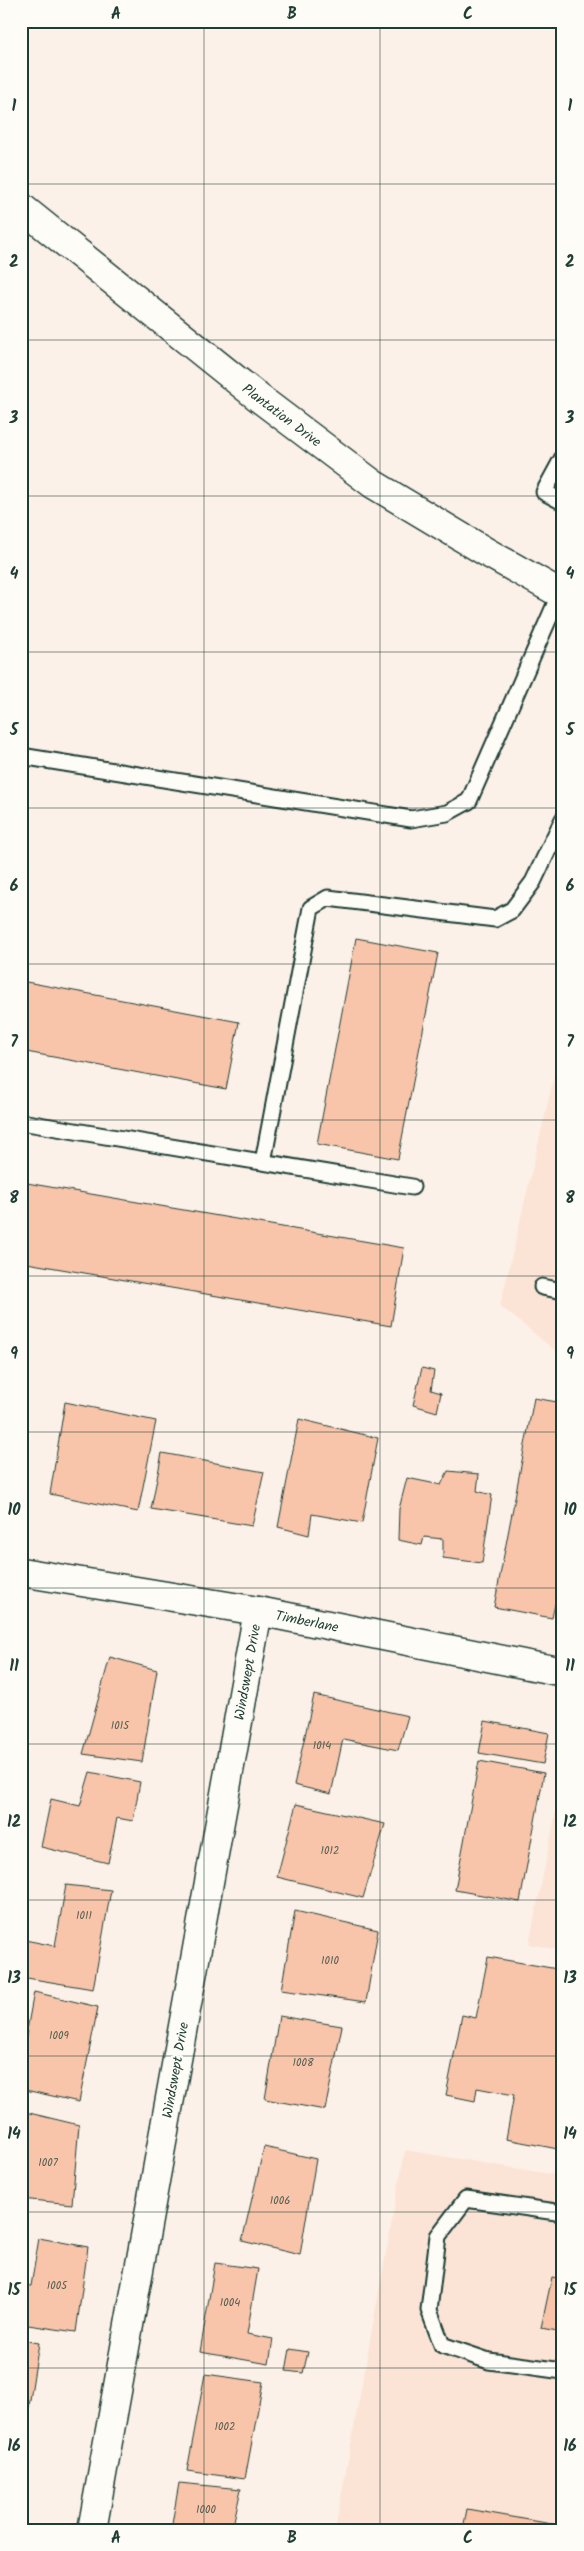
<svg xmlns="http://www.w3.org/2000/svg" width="584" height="2551" font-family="Kalam,sans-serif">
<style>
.built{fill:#fbe4d5}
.building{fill:#f9c5aa;stroke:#1f3d34}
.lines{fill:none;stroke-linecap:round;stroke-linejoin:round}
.service-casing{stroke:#1f3d34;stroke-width:19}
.minor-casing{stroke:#1f3d34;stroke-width:31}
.tertiary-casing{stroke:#1f3d34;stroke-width:31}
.service{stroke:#fdfcf7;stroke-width:15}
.minor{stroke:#fdfcf7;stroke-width:28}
.tertiary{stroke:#fdfcf7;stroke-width:28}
.grid{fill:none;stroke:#1f3d34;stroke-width:1;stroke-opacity:0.55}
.labels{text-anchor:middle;stroke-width:5;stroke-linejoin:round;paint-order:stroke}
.number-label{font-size:11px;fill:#565f52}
.street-label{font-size:14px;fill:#1f3d34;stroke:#fdfcf7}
.neatline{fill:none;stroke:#1f3d34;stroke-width:2}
.grid-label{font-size:16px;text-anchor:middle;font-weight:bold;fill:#1f3d34}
</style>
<rect width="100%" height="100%" fill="#fcf1e8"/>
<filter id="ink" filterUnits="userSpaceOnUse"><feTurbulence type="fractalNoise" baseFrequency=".02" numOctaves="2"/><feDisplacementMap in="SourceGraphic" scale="10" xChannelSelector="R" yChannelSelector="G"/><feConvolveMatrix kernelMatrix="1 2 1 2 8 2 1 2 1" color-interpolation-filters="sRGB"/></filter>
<g filter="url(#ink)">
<g class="built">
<path d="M563,1038V1357L500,1306Z"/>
<path d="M563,1777V1951L529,1944Z"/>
<path d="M405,2150L563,2176V2530H335Z"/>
</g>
<g class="building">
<path d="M356,938L438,953L398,1159L317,1144Z"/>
<path d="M21,981L239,1022L226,1089L21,1051Z"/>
<path d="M563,1129V1152L559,1151Z"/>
<path d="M21,1182L404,1248L391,1326L21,1262Z"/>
<path d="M422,1368L434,1371L431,1390L441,1393L437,1412L413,1405Z"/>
<path d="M534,1398L563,1403V1605L555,1604L552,1618L494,1607Z"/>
<path d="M65,1402L156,1421L138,1512L50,1494Z"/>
<path d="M299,1419L378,1438L362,1523L312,1514L309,1535L278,1527Z"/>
<path d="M162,1453L264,1472L252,1526L151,1509Z"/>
<path d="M448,1471L479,1474L477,1491L492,1495L482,1563L443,1558V1539L424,1537L422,1545L398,1540L399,1509L407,1478L441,1485Z"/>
<path d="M110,1657L157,1670L142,1762L83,1754Z"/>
<path d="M314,1695L408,1716L398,1750L343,1739L331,1794L294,1785Z"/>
<path d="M485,1721L549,1733L543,1764L479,1753Z"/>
<path d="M479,1761L544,1773L520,1902L455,1890Z"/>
<path d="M90,1772L140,1782L133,1821L117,1818L108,1863L41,1847L51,1799L80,1806Z"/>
<path d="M296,1804L385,1824L363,1898L277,1877Z"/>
<path d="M66,1885L111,1890L93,1989L21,1977L25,1940L55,1946Z"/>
<path d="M295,1911L378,1930L366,2002L281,1990Z"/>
<path d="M488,1957L563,1970V2150L506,2139L514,2095L477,2088L475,2101L446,2095L462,2015L476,2018Z"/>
<path d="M34,1992L98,2007L79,2102L21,2089V2063Z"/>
<path d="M279,2016L342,2026L325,2110L265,2099Z"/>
<path d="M21,2111L79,2125L72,2204L21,2199Z"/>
<path d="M264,2147L316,2159L300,2255L242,2241Z"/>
<path d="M39,2238L88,2247L76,2332L21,2324V2285L31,2286Z"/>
<path d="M215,2263L258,2269L247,2334L273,2339L269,2364L200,2352Z"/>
<path d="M552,2277L563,2279V2332L541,2328Z"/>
<path d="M21,2340L39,2343L24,2438L21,2437Z"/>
<path d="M290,2349L308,2352L303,2373L286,2371Z"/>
<path d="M205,2374L263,2382L245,2479L187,2471Z"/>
<path d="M21,2454L29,2455L21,2496Z"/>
<path d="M179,2483L241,2489L232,2530H171Z"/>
<path d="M467,2509L563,2526V2530H463Z"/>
</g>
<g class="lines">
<defs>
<g id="service">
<path d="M563,457L544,492L563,502"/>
<path d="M21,756L411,819L447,813L469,801L560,593"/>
<path d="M21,1122L412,1187"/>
<path d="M263,1162L311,908L328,898L495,919L512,910L533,882L563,819"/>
<path d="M542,1287L563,1291"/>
<path d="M563,2213L466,2199L438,2236L429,2310L442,2345L489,2361L563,2371"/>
</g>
<g id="minor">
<path d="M21,1572L258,1611L563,1672"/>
<path d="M92,2530L258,1611"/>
</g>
<path id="tertiary" d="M21,207L259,398L373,484L488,553L563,595"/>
</defs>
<use href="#service" class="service-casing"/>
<use href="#minor" class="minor-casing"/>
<use href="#tertiary" class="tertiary-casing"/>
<use href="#service" class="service"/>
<use href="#minor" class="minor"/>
<use href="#tertiary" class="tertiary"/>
</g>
</g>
<path class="grid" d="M204,21V2530M380,21V2530M21,184H563M21,340H563M21,496H563M21,652H563M21,808H563M21,964H563M21,1120H563M21,1276H563M21,1432H563M21,1588H563M21,1744H563M21,1900H563M21,2056H563M21,2212H563M21,2368H563"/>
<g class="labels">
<g class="number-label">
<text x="120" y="1729">1015</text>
<text x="322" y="1749">1014</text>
<text x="330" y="1854">1012</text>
<text x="84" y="1919">1011</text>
<text x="330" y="1964">1010</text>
<text x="59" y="2039">1009</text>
<text x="303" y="2066">1008</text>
<text x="48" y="2166">1007</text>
<text x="280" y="2204">1006</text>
<text x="57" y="2289">1005</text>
<text x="230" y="2306">1004</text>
<text x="225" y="2430">1002</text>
<text x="206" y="2513">1000</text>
</g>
<g class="street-label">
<text transform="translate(282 415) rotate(37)" y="5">Plantation Drive</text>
<text transform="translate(307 1621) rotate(11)" y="5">Timberlane</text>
<text transform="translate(247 1672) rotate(-80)" y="5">Windswept Drive</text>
<text transform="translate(175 2070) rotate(-80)" y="5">Windswept Drive</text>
</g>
</g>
<rect width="584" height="2551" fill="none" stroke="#fdfcf7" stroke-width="55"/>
<rect x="28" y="28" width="528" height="2496" class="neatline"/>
<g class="grid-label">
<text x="116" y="19">A</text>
<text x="292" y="19">B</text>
<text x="468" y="19">C</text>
<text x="14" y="111">1</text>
<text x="570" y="111">1</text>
<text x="14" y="267">2</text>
<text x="570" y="267">2</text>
<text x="14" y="423">3</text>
<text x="570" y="423">3</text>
<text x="14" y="579">4</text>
<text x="570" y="579">4</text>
<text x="14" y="735">5</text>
<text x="570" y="735">5</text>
<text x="14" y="891">6</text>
<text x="570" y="891">6</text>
<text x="14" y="1047">7</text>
<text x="570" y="1047">7</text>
<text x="14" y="1203">8</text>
<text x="570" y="1203">8</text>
<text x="14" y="1359">9</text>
<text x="570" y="1359">9</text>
<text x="14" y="1515">10</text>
<text x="570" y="1515">10</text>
<text x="14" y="1671">11</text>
<text x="570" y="1671">11</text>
<text x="14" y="1827">12</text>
<text x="570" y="1827">12</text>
<text x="14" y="1983">13</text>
<text x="570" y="1983">13</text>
<text x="14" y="2139">14</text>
<text x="570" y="2139">14</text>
<text x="14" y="2295">15</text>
<text x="570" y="2295">15</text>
<text x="14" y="2451">16</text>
<text x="570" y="2451">16</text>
<text x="116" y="2543">A</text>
<text x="292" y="2543">B</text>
<text x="468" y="2543">C</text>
</g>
</svg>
